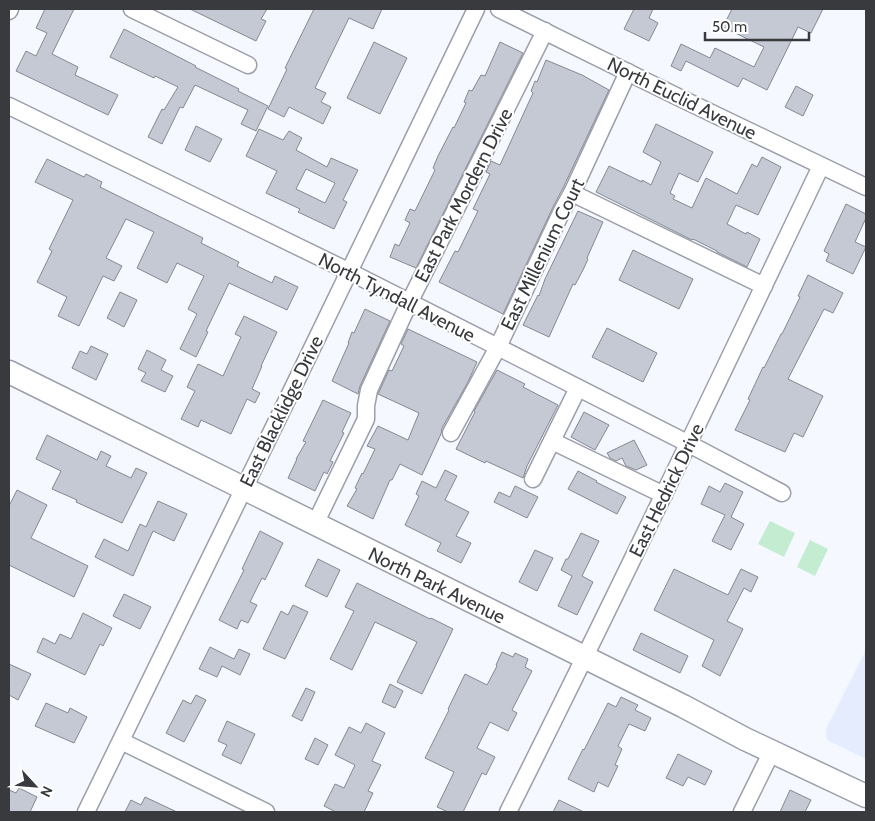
<svg xmlns="http://www.w3.org/2000/svg" width="875" height="821" font-family="Cabin,sans-serif">
<style>
.built{fill:#e5ecfe}
.green{fill:#c3ecd1}
.building{fill:#c5c9d3;stroke:#848892;fill-rule:evenodd}
.lines{fill:none;stroke-linecap:round;stroke-linejoin:round}
.street-casing{stroke:#9b9fa9;stroke-width:19}
.secondary-casing{stroke:#9b9fa9;stroke-width:25}
.street{stroke:#fff;stroke-width:16}
.secondary{stroke:#fff;stroke-width:22}
.labels{text-anchor:middle;stroke-width:4;stroke-linejoin:round;paint-order:stroke}
.street-label{font-size:19px;fill:#383a3e;stroke:#fff}
</style>
<rect width="100%" height="100%" fill="#f6f8ff"/>
<path class="built" d="M866,650V759L827,740L826,734L827,727Z"/>
<g class="green">
<path d="M770,521L795,533L784,557L758,544Z"/>
<path d="M810,540L828,549L815,576L797,567Z"/>
</g>
<g class="building">
<path d="M45,9H74L52,54L78,67L75,75L118,95L108,115L16,71L26,51L36,56L47,33L36,28Z"/>
<path d="M190,9H267L261,19L266,21L256,41Z"/>
<path d="M314,9H382L373,29L349,18L315,88L326,93L321,102L331,107L323,124L289,107L284,117L268,109L287,69L285,68Z"/>
<path d="M634,9H653L649,18L658,23L649,41L624,29Z"/>
<path d="M732,9H823L811,33L798,27L767,90L743,78L738,87L686,61L681,71L671,66L681,44L710,58L715,48L754,67L764,47L723,27Z"/>
<path d="M124,29L196,66L195,67L239,89L238,91L268,106L256,131L241,124L248,110L195,85L183,108L180,107L162,144L148,137L162,109L164,110L178,87L155,76L154,78L110,57Z"/>
<path d="M374,42L407,58L380,114L347,98Z"/>
<path d="M500,42L523,53L416,268L390,257L395,244L399,246L410,223L405,220L410,209L415,211L435,170L433,168L438,156L453,127L454,128L466,103L464,102L469,90L472,91L481,75L485,76Z"/>
<path d="M546,60L582,75L609,90L563,188L553,207L503,314L439,282L455,251L458,252L478,211L473,209L490,174L486,172L491,161L500,165L533,93L531,91L535,81L537,82Z"/>
<path d="M796,86L813,95L803,116L785,107Z"/>
<path d="M656,124L713,152L698,182L679,173L670,193L675,196L673,199L692,208L706,178L737,194L752,164L757,167L762,157L781,167L758,215L736,205L727,224L746,234L747,232L760,239L747,267L717,252V251L693,239L692,240L596,192L609,166L642,182V180L651,185L661,162L643,152Z"/>
<path d="M196,126L222,139L210,162L185,150Z"/>
<path d="M259,129L283,140L289,131L302,138L296,150L327,167L331,158L358,170L343,200L347,202L334,229L298,212L300,209L266,193L277,171L246,156ZM306,169L335,183L325,203L296,189Z"/>
<path d="M47,159L84,177L86,174L102,182L100,187L203,238L201,243L239,262L237,266L272,283L275,276L298,287L287,310L229,283L206,331L208,332L196,357L180,349L197,314L188,309L204,276L177,263L167,283L137,268L154,232L126,219L106,258L122,266L114,281L103,276L79,326L58,316L67,297L37,282L52,251L49,249L73,200L35,182Z"/>
<path d="M846,204L866,214V218L855,242L866,247L853,274L826,261L829,254L824,251Z"/>
<path d="M578,211L603,222L587,258L588,259L583,270L575,285L573,284L549,337L523,325L538,295L539,296L545,279Z"/>
<path d="M633,250L693,279L679,309L619,280Z"/>
<path d="M808,275L843,293L833,313L824,309L788,379L823,396L803,437L794,433L785,452L735,430L750,400L748,399L763,367L764,368L781,334H782L800,297L798,296Z"/>
<path d="M120,292L137,300L124,327L107,318Z"/>
<path d="M365,309L390,321L360,386L358,394L332,381L349,343H348L352,332L354,333Z"/>
<path d="M244,316L277,332L261,366H262L252,389L260,393L255,403L247,399L231,434L201,420L198,427L181,419L195,391L187,387L198,364L223,376L241,337L235,334Z"/>
<path d="M607,328L657,353L643,382L592,357Z"/>
<path d="M408,329L477,362L468,382L442,428L441,434L422,475L400,464L392,480H390L373,519L347,506L357,489L355,488L362,473L363,474L375,449L367,446L378,426L408,440L419,413L378,394L389,370L392,371L404,346L401,344Z"/>
<path d="M91,346L108,354L96,380L72,368L80,351L87,354Z"/>
<path d="M147,350L166,360L161,370L173,376L165,392L141,381L146,373L138,369Z"/>
<path d="M497,370L525,384L523,387L558,405L527,466L523,478L486,461L485,463L456,449L475,412L474,411Z"/>
<path d="M323,400L351,413L342,432L344,433L330,461L333,462L327,474L324,472L315,491L288,478L297,459H296L306,442L303,441Z"/>
<path d="M584,412L609,425L595,450L571,437Z"/>
<path d="M47,435L97,460L101,451L111,456L106,466L131,478L136,468L147,473L122,523L76,502L77,500L52,489L61,471L36,459Z"/>
<path d="M634,440L647,465L636,470L626,466L622,458L616,461L610,458L607,453Z"/>
<path d="M445,470L457,476L445,500L469,512L456,536L471,543L461,563L437,551L441,543L405,525L419,496L416,494L422,481L436,488Z"/>
<path d="M578,471L597,481L596,482L626,497L617,514L568,489Z"/>
<path d="M725,483L743,492L731,517L744,524L731,550L712,541L725,515L701,504L709,486L720,492Z"/>
<path d="M515,486L538,497L527,518L494,502L499,492L510,497Z"/>
<path d="M17,490L47,505L31,538L88,566L74,597L9,565V506Z"/>
<path d="M158,501L187,514L174,541L153,531L133,576L95,557L104,539L128,551L140,524L146,527Z"/>
<path d="M260,531L283,543L265,580L262,578L250,602L257,605L248,623L241,620L237,629L219,620L244,570L242,569Z"/>
<path d="M581,533L599,541L582,576L593,582L577,615L558,606L572,576L561,570L566,559H568Z"/>
<path d="M535,550L553,558L537,591L519,582Z"/>
<path d="M318,559L340,570L327,597L305,586Z"/>
<path d="M674,569L728,595L741,569L758,577L751,592L744,588L727,621L743,629L720,676L702,666L714,640L654,610Z"/>
<path d="M357,583L430,619L431,618L453,629L422,694L397,682L417,642L375,622L352,670L330,659L354,611L345,607Z"/>
<path d="M124,594L151,607L140,629L113,616Z"/>
<path d="M293,605L308,612L285,659L263,649L281,611L288,615Z"/>
<path d="M83,613L112,628L103,646L100,644L85,675L37,652L43,638L55,644L60,634L71,639Z"/>
<path d="M641,633L688,656L680,673L633,650Z"/>
<path d="M210,647L234,659L239,649L250,654L240,675L222,666L217,677L199,669Z"/>
<path d="M502,652L513,657L515,653L528,659L525,667L532,671L512,710L517,713L508,731L490,722L477,748L495,757L486,775L482,773L463,812H448L437,807L454,772L425,758L449,710L448,709L465,674L487,685L497,666L496,665Z"/>
<path d="M9,664L31,674L18,700L9,695Z"/>
<path d="M390,684L403,691L395,708L382,702Z"/>
<path d="M306,688L315,692L302,721L292,716Z"/>
<path d="M196,695L206,700L184,742L166,733L183,700L191,704Z"/>
<path d="M621,697L638,705L635,710L651,718L645,731L629,724L618,746L622,749L615,765L618,766L608,787L598,782L594,792L568,779L583,749L584,750L608,703L616,707Z"/>
<path d="M46,703L68,713L70,708L87,717L74,743L35,726Z"/>
<path d="M227,721L255,734L241,764L222,755L227,745L218,741Z"/>
<path d="M366,723L385,733L372,761L381,765L368,791L373,793L364,812H336L324,806L335,784L344,788L355,765L335,755L349,727L361,733Z"/>
<path d="M315,738L328,745L318,765L305,759Z"/>
<path d="M678,754L712,771L705,785L688,777L683,786L666,778Z"/>
<path d="M19,788L37,797L30,812H9V790L16,793Z"/>
<path d="M790,790L811,800L805,812H780Z"/>
<path d="M145,797L177,812H125L131,800L141,805Z"/>
<path d="M559,800L584,812H553Z"/>
</g>
<g class="lines">
<defs>
<g id="street">
<path d="M132,9L248,65"/>
<path d="M499,9L678,97L866,187"/>
<path d="M9,11L10,9"/>
<path d="M9,106L350,272L689,444L782,493"/>
<path d="M572,193L764,286"/>
<path d="M451,433L498,347L562,211L572,193L628,72"/>
<path d="M552,441L664,495"/>
<path d="M533,479L578,388"/>
<path d="M315,524L366,419V406L369,390L409,303L545,31"/>
<path d="M121,741L266,812"/>
<path d="M86,812C217,545 347,277 476,9"/>
<path d="M508,812C615,598 718,382 821,166"/>
<path d="M742,812L772,751"/>
</g>
<path id="secondary" d="M9,372L683,706L745,739L866,796"/>
</defs>
<use href="#street" class="street-casing"/>
<use href="#secondary" class="secondary-casing"/>
<use href="#street" class="street"/>
<use href="#secondary" class="secondary"/>
</g>
<g class="labels">
<g class="street-label">
<text transform="translate(682 98) rotate(26)" y="7">North Euclid Avenue</text>
<text transform="translate(463 195) rotate(-63)" y="7">East Park Mordern Drive</text>
<text transform="translate(542 254) rotate(-64)" y="7">East Millenium Court</text>
<text transform="translate(397 297) rotate(27)" y="7">North Tyndall Avenue</text>
<text transform="translate(281 411) rotate(-64)" y="7">East Blacklidge Drive</text>
<text transform="translate(666 490) rotate(-64)" y="7">East Hedrick Drive</text>
<text transform="translate(437 585) rotate(26)" y="7">North Park Avenue</text>
</g>
</g>
<rect width="875" height="821" fill="none" stroke="#383a3e" stroke-width="20"/>
<g transform="translate(35 786) rotate(116)" stroke="#ffffff" stroke-width="4" paint-order="stroke">
<path d="M0-4L9 19L0 12L-9 19Z" fill="#383a3e"/>
<text y="-8" font-size="14" font-weight="bold" text-anchor="middle" fill="#383a3e">N</text>
</g>
<path d="M705 32v8h104v-8" fill="none" stroke="#383a3e" stroke-width="2.5"/>
<text x="712" y="32" font-size="15" fill="#383a3e" stroke="#ffffff" stroke-width="4" paint-order="stroke">50 m</text>
</svg>
